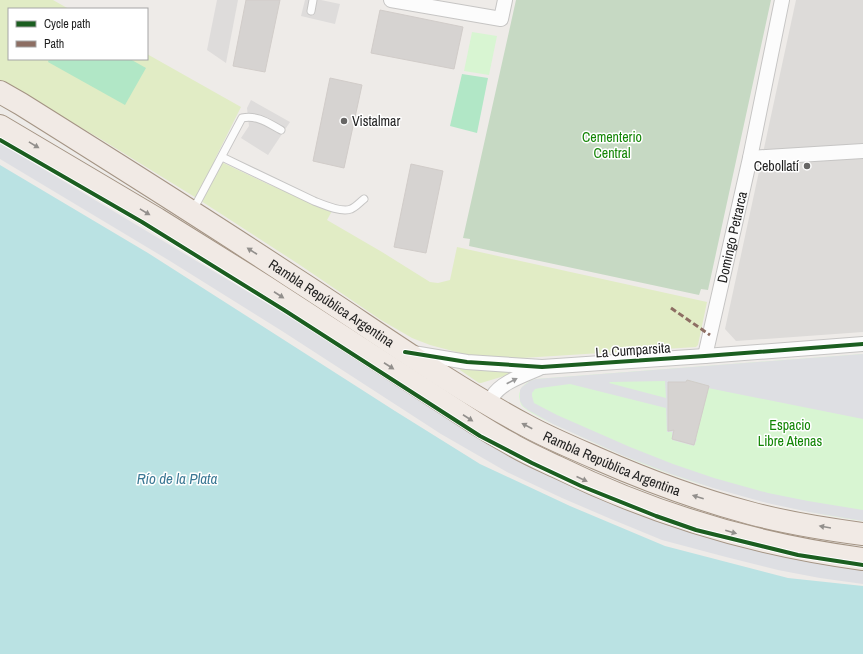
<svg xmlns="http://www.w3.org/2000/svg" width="863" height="654" font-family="'Archivo Narrow',sans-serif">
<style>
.residential{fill:#dddbd9}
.grass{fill:#e1ecc5}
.cemetery{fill:#c6d9c3}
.park{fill:#d8f5d2}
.pitch{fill:#b1e7c6}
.parking{fill:#dedcdb}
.plaza{fill:#dedfe3;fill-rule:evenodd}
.water{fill:#bae2e3}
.building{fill:#d6d3d1;stroke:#d1ccc9}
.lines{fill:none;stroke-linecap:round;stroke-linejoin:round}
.lane-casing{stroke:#c6c5c4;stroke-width:9}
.street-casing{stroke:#c6c5c4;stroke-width:16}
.primary-casing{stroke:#a49484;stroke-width:24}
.lane{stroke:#fcfcfc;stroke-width:7}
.street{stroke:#fcfcfc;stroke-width:14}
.primary{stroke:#f1eae5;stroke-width:22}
.quiet{stroke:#8d6e63;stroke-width:3;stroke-dasharray:6 3;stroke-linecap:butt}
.cycleway-casing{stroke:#fff;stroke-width:6}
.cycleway{stroke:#1b5e20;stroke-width:4}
.oneway{fill:#928f8c}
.oneway2{fill:#999}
.poi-dot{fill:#676665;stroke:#fff;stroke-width:1.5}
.labels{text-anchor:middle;stroke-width:3;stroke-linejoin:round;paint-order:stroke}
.poi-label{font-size:14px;fill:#1f1f1f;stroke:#fff;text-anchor:start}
.park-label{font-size:14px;fill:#128505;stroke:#fff}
.street-label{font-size:14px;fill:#1f1f1f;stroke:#fff}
.water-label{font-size:15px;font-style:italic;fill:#3b7894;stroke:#fff}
</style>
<rect width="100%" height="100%" fill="#eeebe8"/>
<path class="residential" d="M796,0H863V332L736,341L725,329Z"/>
<g class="grass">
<path d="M0,0H53L69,9H9V59H147V54L241,107L215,159L270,185L332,211L327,220L382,252L430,282L438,283L450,280L457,247L707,302L698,345L696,347L522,358H495L468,355L430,345L412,338L381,320L300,265L198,199L99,138L0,81Z"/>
<path d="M460,367L517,372L481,383H479L460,370Z"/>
</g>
<path class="cemetery" d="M516,0H771L708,290L701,289L699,295L469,246L470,239L463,238Z"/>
<g class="park">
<path d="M472,32L497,36L489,75L464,71Z"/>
<path d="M863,354V521C813,514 763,502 715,488C663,474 613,452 565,429C555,425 529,413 522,406C520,403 520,400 519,397C519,386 527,382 536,379Z"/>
</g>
<g class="pitch">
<path d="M49,59H130L146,68L125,105L48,62Z"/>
<path d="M462,74L488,78L477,133L450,126Z"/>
</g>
<g class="parking">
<path d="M217,0H238L226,63L207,50Z"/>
<path d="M305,0H321L340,4L335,24L301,16Z"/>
<path d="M251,100L290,122L268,155L241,138L249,126L247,108Z"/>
</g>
<g class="plaza">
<path d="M0,143L293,319L477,437L511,456L863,567V584L820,578L778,570L726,557L662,540L611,519L562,498L507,472L441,434L282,331L170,261L0,159Z"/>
<path d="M863,354V419L708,388L709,386L688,380L686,382H668V431L674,430L697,439L694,446L672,440V432H667L666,408L570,384L540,388L535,389L532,393V396L534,403L557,415L630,447L673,464L714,478L768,493L808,501L863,510V521L809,512L767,503L713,488L671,474L624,456L553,424L528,410L523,406L520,401V390L522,387L530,381L536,379ZM665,381L666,398L609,383L610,382Z"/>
</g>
<path class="water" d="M0,165L148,253L395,411L480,464L570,506L665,546L788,578L863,586V654H0Z"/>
<g class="building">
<path d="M246,0H280L265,72L233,66Z"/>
<path d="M380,10L463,27L454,69L371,53Z"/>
<path d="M330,78L362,85L344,168L313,161Z"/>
<path d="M411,164L443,171L426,253L394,247Z"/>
<path d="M687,380L709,386L694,445L672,439L674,430L668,431V382H686Z"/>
</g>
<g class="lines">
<defs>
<g id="lane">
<path d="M311,11L313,0"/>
<path d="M222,157L314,201C324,205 342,213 351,209C356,207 360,202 364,199"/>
<path d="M193,210L242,118C258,115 268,123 281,130"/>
</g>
<g id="street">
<path d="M391,0L501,19L505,0"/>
<path d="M750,158L863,151"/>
<path d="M413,353L467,362L542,367L705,356L863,344"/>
<path id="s1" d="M705,356L750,158L782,0"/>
<path d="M490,405C491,402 492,399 493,396C501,382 527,374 542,367"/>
</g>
<g id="primary">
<path id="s2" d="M0,92L21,104C112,161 203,218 292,277C370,327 445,382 527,426C549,438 573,448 596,458C646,480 697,499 750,513C787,523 825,529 863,534"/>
<path d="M0,126L157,219L266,287L477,424C488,431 500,438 511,444C526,453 542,460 557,467C653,514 757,545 863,559"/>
</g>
</defs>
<use href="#lane" class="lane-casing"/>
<use href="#street" class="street-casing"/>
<use href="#primary" class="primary-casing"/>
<use href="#lane" class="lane"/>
<use href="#street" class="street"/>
<use href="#primary" class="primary"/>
<path class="quiet" d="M671,308L710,335"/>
<defs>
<g id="cycleway">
<path d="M0,140L142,222L284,310L480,436L532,463L581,486L656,516L696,530L798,555L863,565"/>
<path d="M405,352L467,362L542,367L705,356L863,344"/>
</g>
</defs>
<use href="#cycleway" class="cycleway-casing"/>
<use href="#cycleway" class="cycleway"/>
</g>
<defs><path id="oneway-solid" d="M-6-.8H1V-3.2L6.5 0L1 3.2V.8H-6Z"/></defs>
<g class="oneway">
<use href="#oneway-solid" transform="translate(34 145) rotate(31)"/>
<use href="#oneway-solid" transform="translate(145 212) rotate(31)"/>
<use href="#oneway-solid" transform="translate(252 251) rotate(-147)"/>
<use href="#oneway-solid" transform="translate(279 295) rotate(33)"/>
<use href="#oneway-solid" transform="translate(389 366) rotate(33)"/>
<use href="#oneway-solid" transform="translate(468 418) rotate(33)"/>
<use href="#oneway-solid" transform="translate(527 426) rotate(-152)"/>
<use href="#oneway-solid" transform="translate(582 479) rotate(24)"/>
<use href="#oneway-solid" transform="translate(698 497) rotate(-162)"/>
<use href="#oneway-solid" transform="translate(825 527) rotate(-170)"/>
<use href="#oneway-solid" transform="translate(731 532) rotate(16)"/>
</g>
<use class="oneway2" href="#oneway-solid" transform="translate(512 381) rotate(-27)"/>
<g class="poi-dot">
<circle cx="344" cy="121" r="4"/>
<circle cx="807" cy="166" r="4"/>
</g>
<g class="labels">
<g class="poi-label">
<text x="352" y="126">Vistalmar</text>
<text x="799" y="171" text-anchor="end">Cebollatí</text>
</g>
<g class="park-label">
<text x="612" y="142">Cementerio<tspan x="612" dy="16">Central</tspan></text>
<text x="790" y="430">Espacio<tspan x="790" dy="16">Libre Atenas</tspan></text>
</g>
<g class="street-label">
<text dy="5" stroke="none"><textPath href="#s1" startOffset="122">Domingo Petrarca</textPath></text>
<text dy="5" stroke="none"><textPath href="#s2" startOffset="393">Rambla República Argentina</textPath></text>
<text transform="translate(633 350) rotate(-4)" y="5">La Cumparsita</text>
<text dy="5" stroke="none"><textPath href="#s2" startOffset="717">Rambla República Argentina</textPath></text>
</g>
<g class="water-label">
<text x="177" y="484">Río de la Plata</text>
</g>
</g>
<rect x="8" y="8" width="140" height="52" fill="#ffffff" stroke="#a5a5a5"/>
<rect x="16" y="21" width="20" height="6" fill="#1b5e20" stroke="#a5a5a5"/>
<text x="44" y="28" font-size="12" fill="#1f1f1f">Cycle path</text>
<rect x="16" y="41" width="20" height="6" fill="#8d6e63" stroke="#a5a5a5"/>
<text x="44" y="48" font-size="12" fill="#1f1f1f">Path</text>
</svg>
